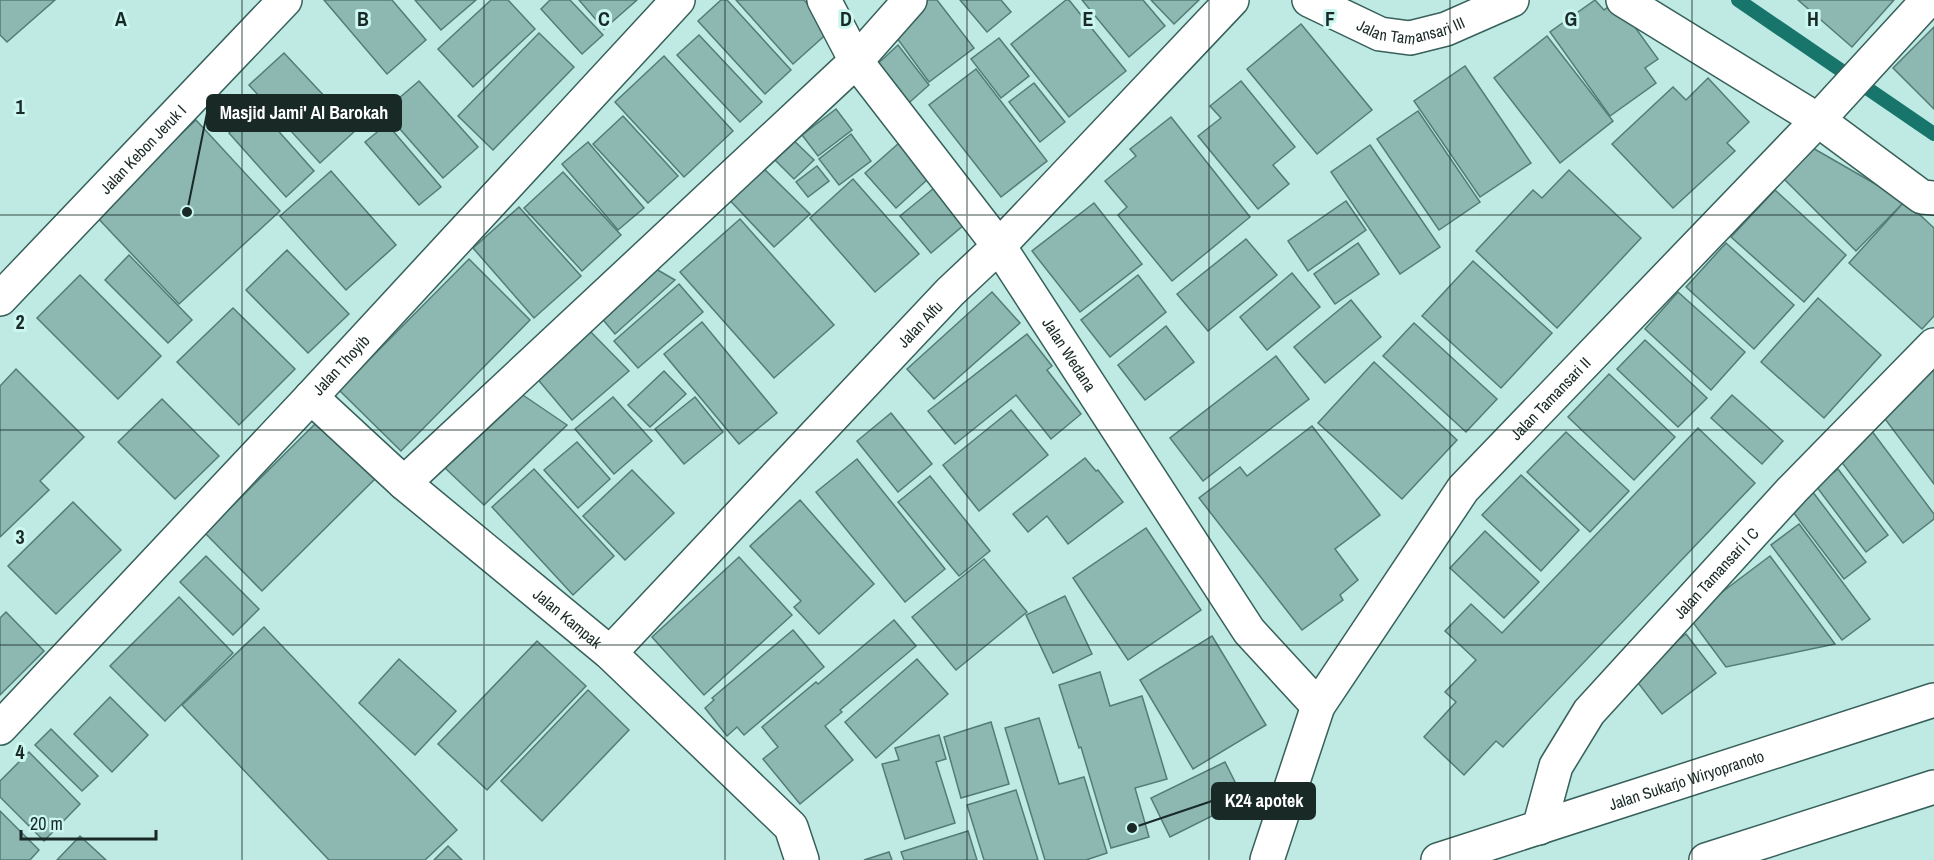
<svg xmlns="http://www.w3.org/2000/svg" width="1934" height="860" font-family="'Archivo Narrow',sans-serif">
<style>
.lines{fill:none;stroke-linecap:round;stroke-linejoin:round}
.stream{stroke:#17756b;stroke-width:14}
.building{fill:#8db7b1;stroke:#537c76;stroke-width:1.5}
.minor-casing{stroke:#38605b;stroke-width:36}
.secondary-casing{stroke:#38605b;stroke-width:36}
.minor{stroke:#fff;stroke-width:33}
.secondary{stroke:#fff;stroke-width:33}
.grid{fill:none;stroke:#182926;stroke-width:1.5;stroke-opacity:0.55}
.labels{text-anchor:middle;stroke-width:6;stroke-linejoin:round;paint-order:stroke}
.street-label{font-size:16px;fill:#182926;stroke:#cbf7f0}
.grid-label{font-size:20px;text-anchor:middle;font-weight:bold;fill:#182926;stroke:#cbf7f0;stroke-width:6;stroke-linejoin:round;paint-order:stroke}
.leader{fill:none;stroke:#182926;stroke-width:2}
.callout-dot{fill:#182926;stroke:#cbf7f0;stroke-width:2}
.callout{fill:#182926;stroke:#182926;stroke-width:2}
.callout-label{font-size:18px;text-anchor:middle;font-weight:bold;fill:#fff}
</style>
<rect width="100%" height="100%" fill="#beeae3"/>
<g class="lines">
<path class="stream" d="M1738,0L1934,134"/>
</g>
<g class="building">
<path d="M0,0H55L7,42L0,35Z"/>
<path d="M324,0H392L426,40L387,74Z"/>
<path d="M415,0H476L441,30Z"/>
<path d="M491,0H508L535,29L473,87L438,49Z"/>
<path d="M550,0H570L603,35L582,54L541,9Z"/>
<path d="M579,0H637L604,29Z"/>
<path d="M721,0H727L791,70L765,94L698,21Z"/>
<path d="M736,0H804L831,30L793,64Z"/>
<path d="M917,0H937L974,48L929,82L894,34Z"/>
<path d="M960,0H1001L1011,12L987,32Z"/>
<path d="M1066,0H1069L1126,71L1069,117L1011,44Z"/>
<path d="M1082,0H1143L1165,26L1129,57Z"/>
<path d="M1151,0H1199L1174,24Z"/>
<path d="M1595,0L1604,10L1616,1L1658,59L1645,68L1656,83L1610,116L1550,32Z"/>
<path d="M1798,0H1894L1852,47Z"/>
<path d="M1301,24L1372,110L1317,154L1247,69Z"/>
<path d="M1934,27V109L1893,68Z"/>
<path d="M539,33L574,67L493,150L458,116Z"/>
<path d="M699,35L762,102L740,122L677,55Z"/>
<path d="M1547,36L1613,121L1560,163L1494,78Z"/>
<path d="M999,38L1029,76L1001,98L971,59Z"/>
<path d="M898,45L929,85L902,109L871,70Z"/>
<path d="M284,53L356,130L320,163L249,85Z"/>
<path d="M664,56L733,131L684,177L615,102Z"/>
<path d="M1465,66L1531,163L1480,197L1414,101Z"/>
<path d="M976,69L1047,161L1001,197L929,105Z"/>
<path d="M1708,78L1749,122L1727,143L1735,151L1673,208L1612,144L1673,87L1686,100Z"/>
<path d="M419,81L478,147L443,178L384,111Z"/>
<path d="M1241,81L1295,147L1273,165L1289,184L1258,209L1198,136L1221,118L1210,106Z"/>
<path d="M1034,83L1065,122L1040,142L1009,102Z"/>
<path d="M257,107L314,171L286,197L229,133Z"/>
<path d="M836,109L852,130L818,156L802,135Z"/>
<path d="M1418,111L1480,202L1439,230L1377,139Z"/>
<path d="M623,116L678,176L648,203L593,144Z"/>
<path d="M1171,117L1250,217L1172,281L1118,215L1127,207L1105,181L1136,156L1130,149Z"/>
<path d="M196,120L280,211L179,304L94,214Z"/>
<path d="M387,124L441,187L419,205L365,142Z"/>
<path d="M786,133L814,160L794,179L765,150Z"/>
<path d="M851,134L871,161L839,185L819,159Z"/>
<path d="M907,136L938,170L896,208L865,173Z"/>
<path d="M588,142L644,208L618,230L562,164Z"/>
<path d="M1370,145L1440,247L1400,274L1331,172Z"/>
<path d="M1811,147L1905,201L1856,251L1781,176Z"/>
<path d="M758,163L810,214L774,247L723,193Z"/>
<path d="M817,166L829,181L808,197L796,182Z"/>
<path d="M1569,170L1641,238L1557,328L1476,251L1533,190L1542,198Z"/>
<path d="M331,171L396,245L346,290L280,216Z"/>
<path d="M563,172L621,235L582,271L524,208Z"/>
<path d="M853,179L919,254L875,292L810,218Z"/>
<path d="M945,179L972,218L931,253L900,216Z"/>
<path d="M1775,190L1846,255L1804,302L1731,237Z"/>
<path d="M1346,201L1366,230L1308,271L1288,241Z"/>
<path d="M1905,201L1934,228V316L1922,329L1849,263Z"/>
<path d="M1094,203L1142,264L1080,312L1032,251Z"/>
<path d="M519,207L581,276L534,318L473,248Z"/>
<path d="M740,219L834,325L774,378L680,272Z"/>
<path d="M1246,239L1277,275L1208,331L1177,294Z"/>
<path d="M1358,243L1379,274L1335,304L1314,274Z"/>
<path d="M1726,243L1794,305L1754,349L1686,287Z"/>
<path d="M287,250L349,314L308,353L246,290Z"/>
<path d="M129,255L192,320L168,343L105,280Z"/>
<path d="M469,259L530,320L401,451L339,390Z"/>
<path d="M1473,261L1552,333L1501,388L1422,316Z"/>
<path d="M649,265L675,280L615,334L599,315Z"/>
<path d="M1292,273L1320,307L1267,350L1240,317Z"/>
<path d="M80,275L161,356L118,399L37,318Z"/>
<path d="M1138,275L1166,312L1110,357L1081,320Z"/>
<path d="M679,284L703,312L638,368L614,341Z"/>
<path d="M992,292L1020,323L934,399L907,369Z"/>
<path d="M1678,292L1745,352L1711,390L1645,329Z"/>
<path d="M1818,298L1881,355L1824,418L1761,362Z"/>
<path d="M1351,300L1381,337L1325,383L1294,347Z"/>
<path d="M233,308L295,369L239,425L177,362Z"/>
<path d="M702,322L777,413L739,444L664,354Z"/>
<path d="M1414,323L1497,399L1466,432L1383,356Z"/>
<path d="M1166,326L1194,362L1145,400L1118,365Z"/>
<path d="M586,327L629,371L572,420L535,376Z"/>
<path d="M1027,334L1052,366L1047,370L1081,414L1051,439L1016,395L955,444L928,411Z"/>
<path d="M1645,340L1707,398L1678,427L1617,369Z"/>
<path d="M1276,356L1309,399L1203,481L1170,438Z"/>
<path d="M1374,362L1457,440L1402,499L1318,423Z"/>
<path d="M16,369L84,437L40,481L49,490L0,537V386Z"/>
<path d="M1934,369V484L1879,411Z"/>
<path d="M664,371L686,394L650,427L628,405Z"/>
<path d="M1609,374L1675,437L1634,480L1568,417Z"/>
<path d="M514,389L567,425L484,505L444,467Z"/>
<path d="M1732,395L1783,441L1762,464L1711,418Z"/>
<path d="M613,397L652,441L614,474L575,429Z"/>
<path d="M695,397L723,432L684,464L655,429Z"/>
<path d="M162,399L219,456L175,499L118,442Z"/>
<path d="M1011,410L1048,455L979,511L943,465Z"/>
<path d="M891,413L932,464L898,492L857,441Z"/>
<path d="M320,419L377,477L262,591L205,533Z"/>
<path d="M1312,426L1380,515L1335,549L1358,580L1340,595L1343,600L1302,630L1199,498L1240,467L1247,476Z"/>
<path d="M1698,428L1755,483L1503,747L1496,741L1464,775L1424,737L1456,702L1445,692L1476,660L1445,631L1471,604L1502,633Z"/>
<path d="M1871,430L1934,514V519L1903,543L1837,456Z"/>
<path d="M1566,432L1629,491L1590,532L1527,472Z"/>
<path d="M577,442L610,479L578,508L544,470Z"/>
<path d="M1085,458L1096,471L1098,470L1123,502L1068,544L1047,516L1028,532L1013,514Z"/>
<path d="M857,459L945,569L905,602L816,492Z"/>
<path d="M534,469L614,556L573,595L492,507Z"/>
<path d="M1838,469L1888,535L1866,552L1816,486Z"/>
<path d="M632,470L674,513L625,560L583,516Z"/>
<path d="M1521,475L1579,530L1541,571L1482,515Z"/>
<path d="M930,476L990,551L959,576L898,502Z"/>
<path d="M1812,491L1866,562L1844,579L1790,508Z"/>
<path d="M800,500L874,584L819,634L794,607L801,601L750,546Z"/>
<path d="M73,502L121,550L56,614L8,566Z"/>
<path d="M1799,524L1870,619L1842,640L1771,545Z"/>
<path d="M1146,528L1201,610L1128,660L1073,578Z"/>
<path d="M1485,531L1539,582L1504,618L1450,568Z"/>
<path d="M206,556L259,609L233,635L180,582Z"/>
<path d="M1770,556L1835,644L1726,667L1689,617Z"/>
<path d="M739,557L792,615L704,695L652,637Z"/>
<path d="M984,559L1027,612L956,670L912,617Z"/>
<path d="M1065,596L1092,654L1053,673L1026,615Z"/>
<path d="M179,597L233,653L165,721L110,666Z"/>
<path d="M6,612L44,651L0,695V618Z"/>
<path d="M894,620L916,646L840,710L842,712L825,726L853,760L800,804L763,759L778,747L762,727L816,682L818,684Z"/>
<path d="M264,627L457,830L425,860H329L182,705Z"/>
<path d="M793,630L824,667L744,735L737,727L727,736L705,708L714,700L712,698Z"/>
<path d="M1686,634L1716,673L1662,714L1632,675Z"/>
<path d="M1212,636L1266,725L1193,769L1140,680Z"/>
<path d="M537,641L586,686L487,790L438,744Z"/>
<path d="M399,659L456,711L415,755L359,703Z"/>
<path d="M917,659L948,694L876,758L845,722Z"/>
<path d="M1100,672L1110,706L1142,696L1167,779L1135,788L1149,837L1111,848L1081,747L1079,748L1059,685Z"/>
<path d="M588,690L629,730L542,821L501,781Z"/>
<path d="M110,697L148,735L112,772L74,734Z"/>
<path d="M1039,718L1059,784L1084,777L1107,853L1086,860H1045L1005,728Z"/>
<path d="M991,722L1009,784L961,798L944,737Z"/>
<path d="M51,729L98,776L82,791L35,745Z"/>
<path d="M939,735L946,759L936,762L955,823L905,839L882,764L899,760L895,748Z"/>
<path d="M29,752L80,804L44,841L0,797V781Z"/>
<path d="M1225,762L1244,800L1170,837L1151,798Z"/>
<path d="M1016,790L1038,860H984L967,805Z"/>
<path d="M0,811L39,850L30,860H0Z"/>
<path d="M968,831L977,860H904L901,852Z"/>
<path d="M80,836L106,860H57Z"/>
<path d="M448,846L462,860H434Z"/>
<path d="M889,852L892,860H864Z"/>
</g>
<g class="lines">
<defs>
<g id="minor">
<path id="s1" d="M824,0L856,61L999,246L1249,631L1318,706"/>
<path id="s2" d="M1309,0L1380,34L1410,38L1446,29L1512,0"/>
<path d="M1623,0L1818,120L1922,197L1934,198"/>
<path id="s3" d="M0,299L285,0"/>
<path id="s4" d="M311,397L404,483L610,653L791,827L802,860"/>
<path d="M404,483L856,61L910,0"/>
<path id="s5" d="M610,653L950,292L999,246L1232,0"/>
<path id="s6" d="M0,728L311,397L678,0"/>
<path id="s7" d="M1539,828L1556,766L1589,712L1792,490L1934,345"/>
<path id="s8" d="M1267,860L1318,706L1463,489L1818,120L1928,0"/>
</g>
<g id="secondary">
<path id="s9" d="M1438,860L1934,700"/>
<path d="M1706,860L1934,787"/>
</g>
</defs>
<use href="#minor" class="minor-casing"/>
<use href="#secondary" class="secondary-casing"/>
<use href="#minor" class="minor"/>
<use href="#secondary" class="secondary"/>
</g>
<path class="grid" d="M242,0V860M484,0V860M725,0V860M967,0V860M1209,0V860M1450,0V860M1692,0V860M0,215H1934M0,430H1934M0,645H1934"/>
<g class="labels">
<g class="street-label">
<text dy="6" stroke="none"><textPath href="#s2" startOffset="110">Jalan Tamansari III</textPath></text>
<text dy="6" stroke="none"><textPath href="#s3" startOffset="207">Jalan Kebon Jeruk I</textPath></text>
<text dy="6" stroke="none"><textPath href="#s5" startOffset="452">Jalan Alfu</textPath></text>
<text dy="6" stroke="none"><textPath href="#s1" startOffset="432">Jalan Wedana</textPath></text>
<text dy="6" stroke="none"><textPath href="#s6" startOffset="498">Jalan Thoyib</textPath></text>
<text dy="6" stroke="none"><textPath href="#s8" startOffset="549">Jalan Tamansari II</textPath></text>
<text dy="6" stroke="none"><textPath href="#s7" startOffset="316">Jalan Tamansari I C</textPath></text>
<text dy="6" stroke="none"><textPath href="#s4" startOffset="339">Jalan Kampak</textPath></text>
<text dy="6" stroke="none"><textPath href="#s9" startOffset="261">Jalan Sukarjo Wiryopranoto</textPath></text>
</g>
</g>
<g class="grid-label">
<text x="121" y="26">A</text>
<text x="363" y="26">B</text>
<text x="604" y="26">C</text>
<text x="846" y="26">D</text>
<text x="1088" y="26">E</text>
<text x="1330" y="26">F</text>
<text x="1571" y="26">G</text>
<text x="1813" y="26">H</text>
<text x="20" y="114">1</text>
<text x="20" y="329">2</text>
<text x="20" y="544">3</text>
<text x="20" y="759">4</text>
</g>
<path class="leader" d="M187 212L207 113M1132 828L1212 801"/>
<g class="callout-dot">
<circle cx="187" cy="212" r="6"/>
<circle cx="1132" cy="828" r="6"/>
</g>
<g class="callout">
<rect x="207" y="95" width="194" height="36" rx="6"/>
<rect x="1212" y="783" width="103" height="36" rx="6"/>
</g>
<g class="callout-label">
<text x="304" y="119">Masjid Jami' Al Barokah</text>
<text x="1264" y="807">K24 apotek</text>
</g>
<path d="M21 830v9h135v-9" fill="none" stroke="#182926" stroke-width="3"/>
<text x="30" y="830" font-size="18" fill="#182926" stroke="#cbf7f0" stroke-width="4.5" paint-order="stroke">20 m</text>
</svg>
